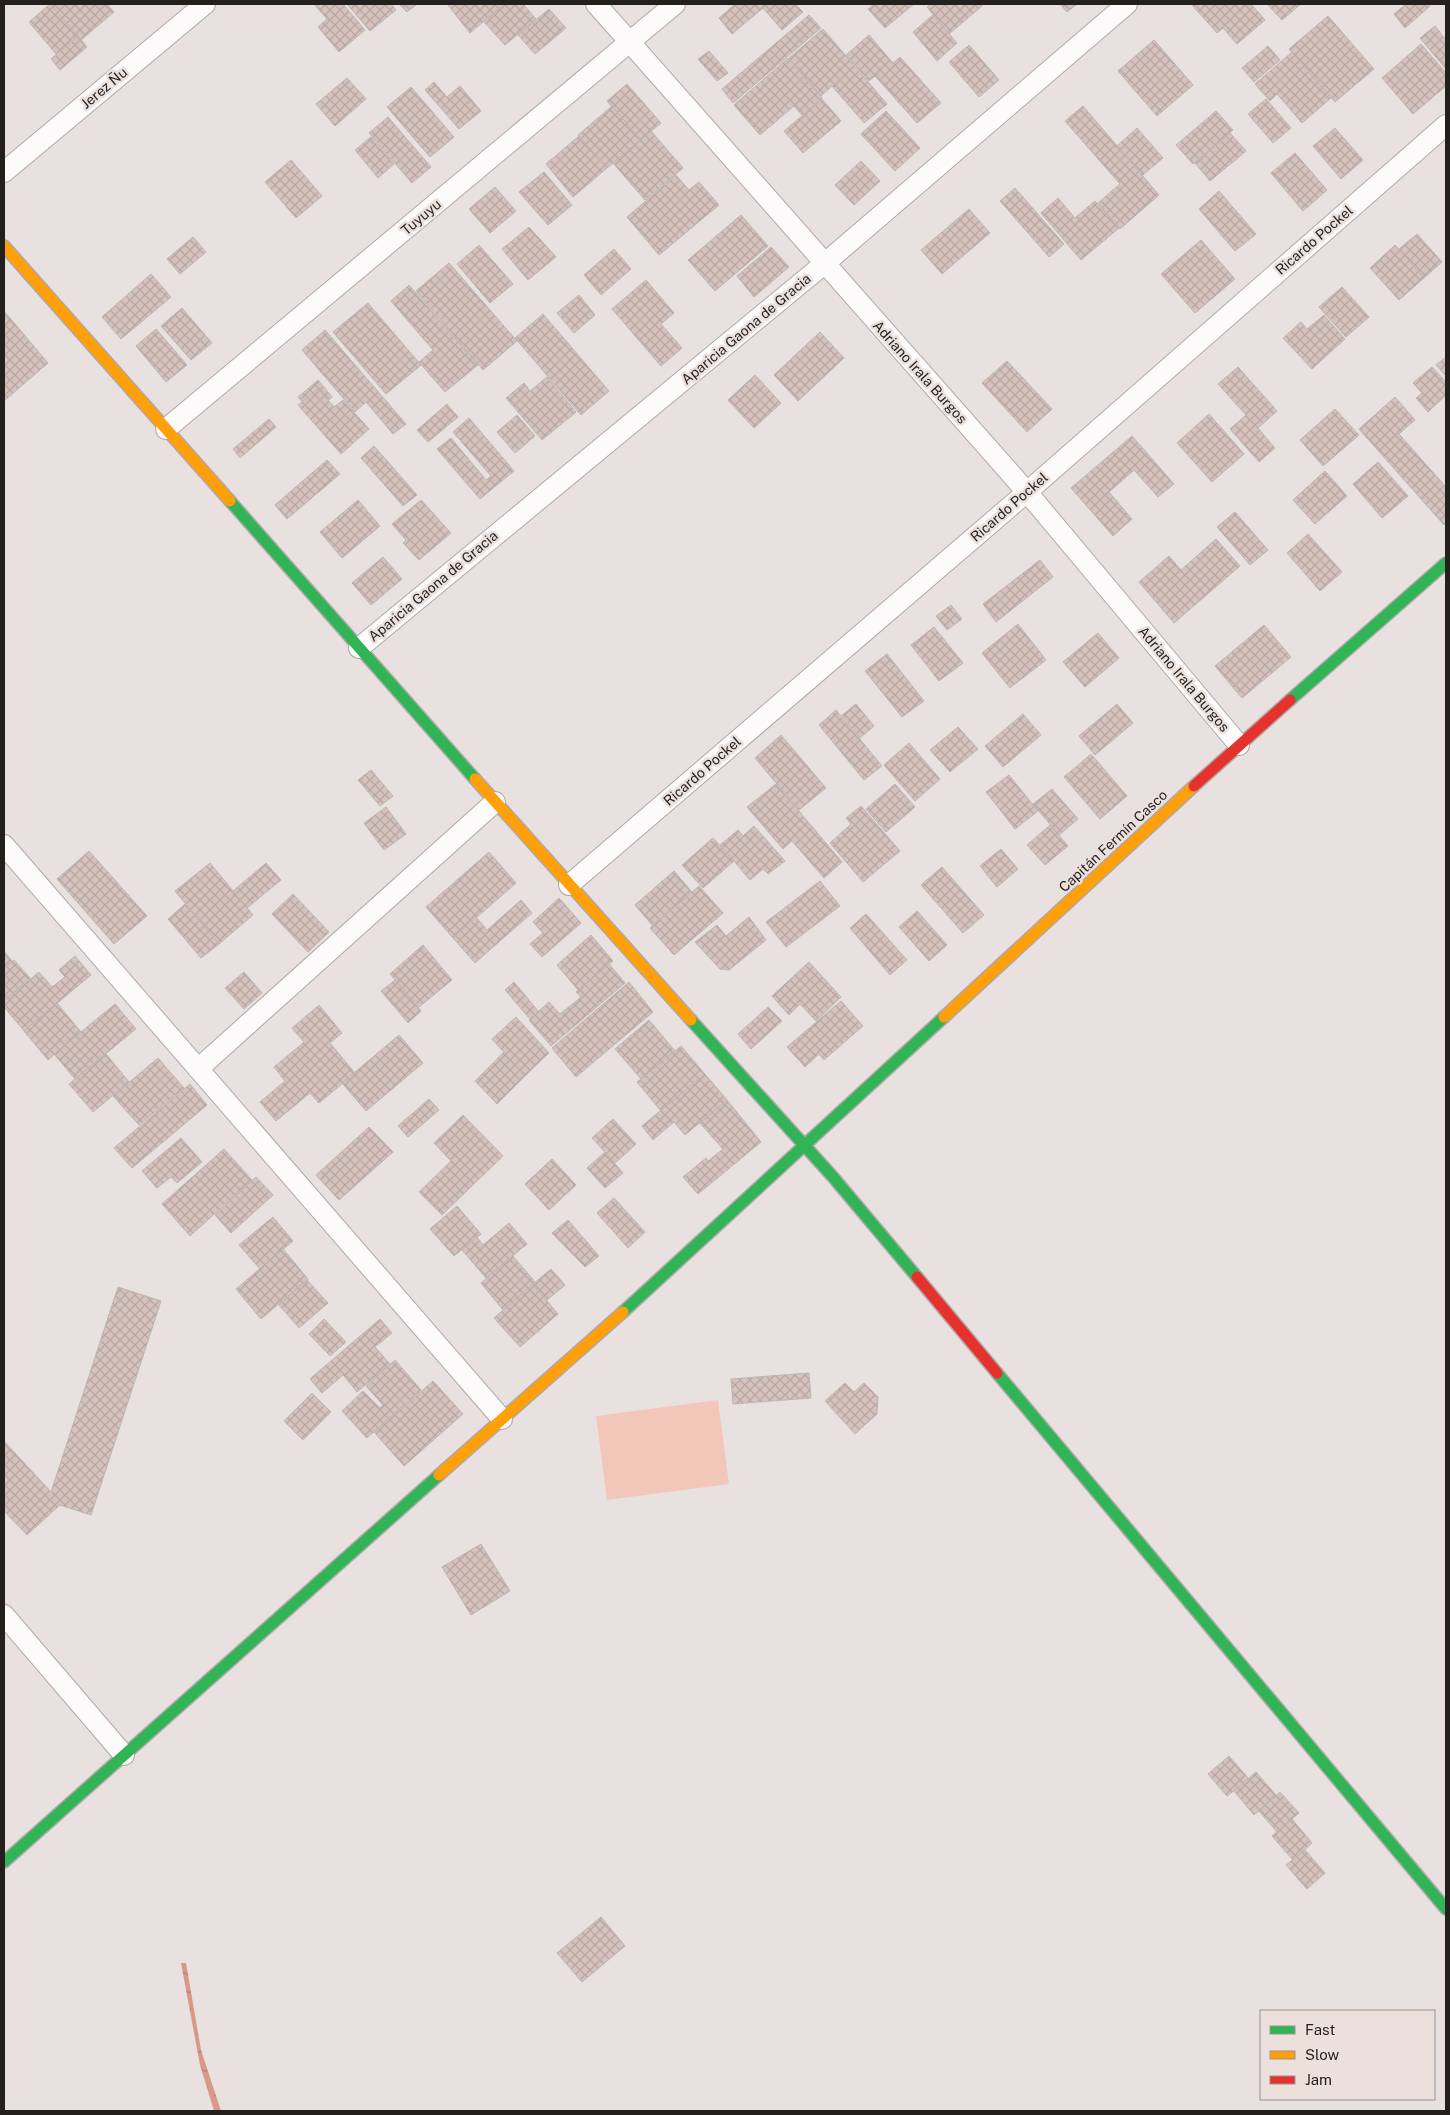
<svg xmlns="http://www.w3.org/2000/svg" width="1450" height="2115" font-family="'Public Sans',sans-serif">
<style>
.grass{fill:#f2c7ba}
.water{fill:url(#water-ripples)}
.building{fill:url(#building-cross-hatch);stroke:#bab6b5}
.lines{fill:none;stroke-linecap:round;stroke-linejoin:round}
.street-casing{stroke:#aea9a8;stroke-width:22}
.fast-casing{stroke:#aea9a8;stroke-width:14}
.slow-casing{stroke:#aea9a8;stroke-width:14}
.jam-casing{stroke:#aea9a8;stroke-width:14}
.street{stroke:#fcfafa;stroke-width:20}
.fast{stroke:#30b455;stroke-width:11}
.slow{stroke:#ff9f0a;stroke-width:11}
.jam{stroke:#e5322d;stroke-width:11}
.labels{text-anchor:middle;stroke-width:5;stroke-linejoin:round;paint-order:stroke}
.street-label{font-size:14px;fill:#231f1d;stroke:#ebe0dc}
</style>
<defs>
<pattern id="water-ripples" width="26" height="14" patternUnits="userSpaceOnUse" patternTransform="scale(1.25)"><rect width="26" height="14" fill="#d89a88"/><path d="M2 4q2-2 4 0t4 0M15 11q2-2 4 0t4 0" fill="none" stroke="#af7d6f"/></pattern>
<pattern id="building-cross-hatch" width="8" height="8" patternUnits="userSpaceOnUse" patternTransform="scale(1.25)"><rect width="8" height="8" fill="#d6c2bc"/><path d="M0 0l8 8M0 8l8-8" fill="none" stroke="#b7a6a1"/></pattern>
</defs>
<rect width="100%" height="100%" fill="#e8e1e0"/>
<path class="grass" d="M718,1400L729,1484L607,1500L596,1416Z"/>
<path class="water" d="M181,1963H186L201,2050L221,2111H214L200,2065Z"/>
<g class="building">
<path d="M50,4H107L114,12L81,40Z"/>
<path d="M50,4L78,36L56,54L29,22Z"/>
<path d="M314,4H343L365,30L339,52L318,27L327,19Z"/>
<path d="M347,4H391L396,10L370,31Z"/>
<path d="M399,4H417L407,12Z"/>
<path d="M447,4H504L470,33Z"/>
<path d="M505,4H523L536,19L505,45L484,22Z"/>
<path d="M735,4H795L803,12L782,30L763,8L732,34L719,18Z"/>
<path d="M874,4H914L885,28L868,9Z"/>
<path d="M931,4H980L982,6L949,34L927,7Z"/>
<path d="M1060,4H1077L1067,12Z"/>
<path d="M1191,4H1251L1265,20L1237,44L1223,28L1217,33Z"/>
<path d="M1267,4H1301L1282,20Z"/>
<path d="M1406,4H1428L1430,6L1405,28L1394,14Z"/>
<path d="M549,9L566,28L535,54L518,35Z"/>
<path d="M809,15L821,28L733,103L722,89Z"/>
<path d="M933,15L957,43L937,61L913,32Z"/>
<path d="M1328,16L1374,69L1335,102L1289,49Z"/>
<path d="M1435,26L1446,40V69L1420,38Z"/>
<path d="M823,29L887,104L864,123L832,86L821,96L789,58Z"/>
<path d="M869,35L893,63L900,57L941,103L917,123L875,76L869,81L846,55Z"/>
<path d="M78,36L87,47L60,70L51,59Z"/>
<path d="M1154,40L1193,85L1157,116L1118,71Z"/>
<path d="M1421,44L1446,73V86L1413,114L1382,78Z"/>
<path d="M969,45L999,80L979,97L949,62Z"/>
<path d="M1268,46L1280,60L1254,82L1242,68Z"/>
<path d="M709,51L728,73L717,81L698,59Z"/>
<path d="M1292,52L1331,98L1302,123L1277,94L1270,101L1255,84Z"/>
<path d="M788,58L822,98L802,115L794,106L760,135L734,105Z"/>
<path d="M347,78L366,99L335,126L316,104Z"/>
<path d="M434,82L447,97L460,86L481,111L459,129L425,90Z"/>
<path d="M627,84L661,123L641,140L607,101Z"/>
<path d="M411,87L454,137L430,157L387,107Z"/>
<path d="M822,99L841,121L803,153L784,131Z"/>
<path d="M1266,99L1291,128L1273,143L1248,114Z"/>
<path d="M612,106L641,140L607,168L578,135Z"/>
<path d="M1083,106L1159,195L1120,229L1098,203L1120,184L1065,121Z"/>
<path d="M886,111L920,148L895,171L861,134Z"/>
<path d="M1216,111L1233,130L1193,164L1176,145Z"/>
<path d="M388,117L431,167L412,183L369,133Z"/>
<path d="M1137,128L1163,158L1143,175L1117,146Z"/>
<path d="M1335,128L1363,160L1341,179L1313,146Z"/>
<path d="M651,131L683,168L645,200L613,163Z"/>
<path d="M1230,133L1246,151L1210,181L1195,163Z"/>
<path d="M579,136L607,168L573,197L546,164Z"/>
<path d="M371,137L394,164L378,178L355,150Z"/>
<path d="M1295,153L1327,190L1303,211L1271,173Z"/>
<path d="M291,160L322,196L296,218L265,182Z"/>
<path d="M861,161L880,181L854,205L835,185Z"/>
<path d="M544,172L572,205L548,225L519,192Z"/>
<path d="M676,175L689,190L699,182L719,205L659,255L627,217Z"/>
<path d="M495,187L516,211L490,233L469,209Z"/>
<path d="M1015,188L1064,244L1049,257L1000,201Z"/>
<path d="M1219,191L1256,234L1235,251L1199,209Z"/>
<path d="M1058,198L1075,218L1095,201L1119,228L1081,260L1041,213Z"/>
<path d="M969,209L990,233L942,274L921,250Z"/>
<path d="M741,215L768,246L715,291L688,260Z"/>
<path d="M529,227L556,257L528,280L502,249Z"/>
<path d="M1417,234L1442,262L1424,278L1399,249Z"/>
<path d="M193,237L206,252L180,274L167,259Z"/>
<path d="M1201,240L1235,279L1195,313L1161,274Z"/>
<path d="M479,245L513,284L490,303L457,264Z"/>
<path d="M1395,245L1424,278L1399,300L1370,268Z"/>
<path d="M771,247L789,267L754,297L737,276Z"/>
<path d="M614,249L631,269L601,295L584,275Z"/>
<path d="M449,263L517,341L483,370L416,291Z"/>
<path d="M151,274L171,297L121,339L102,317Z"/>
<path d="M646,280L674,313L661,324L682,348L661,366L612,309Z"/>
<path d="M409,285L478,365L445,392L419,362L433,350L391,301Z"/>
<path d="M1342,287L1369,317L1346,337L1319,307Z"/>
<path d="M579,295L595,315L574,333L557,313Z"/>
<path d="M368,303L421,365L386,394L333,332Z"/>
<path d="M182,308L212,343L191,360L161,326Z"/>
<path d="M4,311L48,363L4,401Z"/>
<path d="M543,314L609,391L581,415L515,338Z"/>
<path d="M1324,315L1345,339L1312,369L1283,338L1301,322L1307,329Z"/>
<path d="M156,329L187,365L166,382L136,346Z"/>
<path d="M325,330L406,424L393,434L366,402L355,412L302,350Z"/>
<path d="M820,332L844,358L798,401L774,375Z"/>
<path d="M1446,357V376L1436,365Z"/>
<path d="M1007,361L1052,409L1027,432L982,383Z"/>
<path d="M1238,367L1277,411L1258,428L1275,448L1259,462L1230,429L1246,415L1218,384Z"/>
<path d="M1432,367L1446,382V395L1428,412L1416,398L1422,393L1413,383Z"/>
<path d="M755,375L781,403L754,428L728,400Z"/>
<path d="M547,377L576,412L542,440L506,398L524,383L530,391Z"/>
<path d="M318,380L332,397L313,414L298,397Z"/>
<path d="M318,389L334,407L343,400L369,429L341,454L298,405Z"/>
<path d="M1395,397L1415,420L1399,434L1446,487V523L1444,525L1359,429Z"/>
<path d="M447,404L458,417L428,442L417,430Z"/>
<path d="M1335,409L1359,435L1323,466L1300,440Z"/>
<path d="M1209,414L1244,454L1212,482L1177,443Z"/>
<path d="M517,415L535,436L515,453L497,432Z"/>
<path d="M469,418L514,471L480,499L437,449L451,438L486,480L491,476L453,432Z"/>
<path d="M269,419L276,427L240,458L233,449Z"/>
<path d="M1132,436L1174,484L1158,497L1134,470L1109,492L1132,519L1113,536L1071,488Z"/>
<path d="M374,446L417,495L403,506L361,458Z"/>
<path d="M327,460L340,474L287,519L275,505Z"/>
<path d="M1378,462L1408,496L1382,518L1353,484Z"/>
<path d="M1325,471L1347,496L1315,524L1293,500Z"/>
<path d="M358,500L380,526L342,558L320,532Z"/>
<path d="M421,500L451,533L419,560L403,543L406,540L392,524Z"/>
<path d="M1235,512L1268,550L1250,565L1217,527Z"/>
<path d="M1308,534L1342,572L1320,591L1287,553Z"/>
<path d="M1216,539L1240,566L1174,623L1139,582L1169,556L1181,570Z"/>
<path d="M383,557L402,579L371,605L352,583Z"/>
<path d="M1040,560L1053,577L996,622L983,604Z"/>
<path d="M951,605L962,619L947,630L936,616Z"/>
<path d="M1018,624L1046,660L1010,688L982,653Z"/>
<path d="M1264,625L1291,657L1242,698L1215,666Z"/>
<path d="M934,627L963,663L939,681L911,645Z"/>
<path d="M1098,633L1119,658L1085,687L1063,662Z"/>
<path d="M887,654L924,701L902,717L865,671Z"/>
<path d="M856,704L874,726L860,738L842,715Z"/>
<path d="M1117,704L1133,723L1095,755L1079,736Z"/>
<path d="M836,710L882,766L864,780L819,725Z"/>
<path d="M1023,714L1041,735L1003,767L985,746Z"/>
<path d="M958,727L978,749L950,772L930,750Z"/>
<path d="M781,735L826,788L799,810L755,758Z"/>
<path d="M909,743L940,779L915,801L884,765Z"/>
<path d="M1091,754L1127,796L1100,819L1064,777Z"/>
<path d="M371,770L393,796L380,806L358,780Z"/>
<path d="M1009,775L1038,811L1015,829L986,792Z"/>
<path d="M776,784L842,862L824,878L792,841L783,849L747,807Z"/>
<path d="M895,784L915,807L886,832L866,809Z"/>
<path d="M1052,789L1078,819L1059,835L1033,804Z"/>
<path d="M861,806L900,851L863,882L830,843L851,824L846,818Z"/>
<path d="M386,807L406,834L384,850L364,823Z"/>
<path d="M1050,825L1068,846L1045,865L1027,845Z"/>
<path d="M754,826L785,861L768,874L763,869L750,880L720,845L738,830L743,836Z"/>
<path d="M713,838L734,861L703,888L682,865Z"/>
<path d="M1001,849L1018,869L997,887L980,866Z"/>
<path d="M89,851L147,916L114,944L57,879Z"/>
<path d="M489,852L516,883L453,938L426,907Z"/>
<path d="M210,863L253,915L219,944L175,891Z"/>
<path d="M266,863L281,880L247,908L233,891Z"/>
<path d="M942,867L984,915L963,933L921,885Z"/>
<path d="M674,871L692,892L652,925L635,905Z"/>
<path d="M820,881L840,906L786,947L766,922Z"/>
<path d="M699,886L723,913L674,955L650,928Z"/>
<path d="M293,894L329,932L308,952L272,914Z"/>
<path d="M559,898L581,923L542,957L530,944L543,933L533,922Z"/>
<path d="M521,900L532,913L475,963L453,938L476,917L487,930Z"/>
<path d="M185,904L219,944L201,958L168,919Z"/>
<path d="M917,911L947,945L929,961L899,927Z"/>
<path d="M866,914L907,960L890,975L850,928Z"/>
<path d="M749,917L766,940L729,970L720,969L695,942L717,925L726,936Z"/>
<path d="M591,935L613,961L578,990L557,965Z"/>
<path d="M423,945L452,980L419,1007L390,974Z"/>
<path d="M4,951L12,961L4,968Z"/>
<path d="M75,956L91,975L24,1031L4,1007V1001L39,972L52,987L65,977L59,970Z"/>
<path d="M14,960L30,978L6,999L4,996V968Z"/>
<path d="M809,962L841,997L816,1021L800,1004L789,1015L772,996Z"/>
<path d="M609,964L625,983L551,1046L529,1020L549,1002L560,1014L581,997L576,992Z"/>
<path d="M244,972L262,993L244,1009L225,988Z"/>
<path d="M395,980L421,1011L408,1023L381,991Z"/>
<path d="M514,982L539,1012L530,1019L505,990Z"/>
<path d="M629,982L653,1012L576,1077L552,1048Z"/>
<path d="M841,1001L863,1026L824,1060L819,1054L805,1067L787,1047Z"/>
<path d="M57,1003L81,1032L48,1060L24,1031Z"/>
<path d="M115,1004L136,1029L75,1079L54,1054Z"/>
<path d="M319,1005L342,1033L330,1043L355,1073L319,1103L310,1093L276,1121L260,1102L285,1081L274,1067L304,1042L292,1028Z"/>
<path d="M768,1007L782,1021L751,1049L738,1034Z"/>
<path d="M516,1017L549,1053L525,1076L492,1039Z"/>
<path d="M649,1020L675,1051L641,1079L615,1049Z"/>
<path d="M399,1035L423,1063L366,1111L342,1083Z"/>
<path d="M681,1046L705,1074L661,1111L637,1082Z"/>
<path d="M504,1052L525,1076L497,1104L475,1081Z"/>
<path d="M106,1054L129,1082L93,1112L69,1084Z"/>
<path d="M158,1058L184,1088L139,1125L113,1096Z"/>
<path d="M705,1074L727,1100L685,1135L674,1122L653,1140L642,1126Z"/>
<path d="M190,1084L207,1105L132,1168L114,1148Z"/>
<path d="M429,1099L439,1110L408,1137L398,1126Z"/>
<path d="M727,1100L761,1142L698,1194L683,1177L706,1158L708,1161L723,1149L700,1123Z"/>
<path d="M463,1115L503,1156L442,1215L419,1192L451,1161L434,1143Z"/>
<path d="M613,1119L636,1144L615,1163L592,1138Z"/>
<path d="M369,1127L393,1152L339,1200L316,1175Z"/>
<path d="M181,1138L202,1162L177,1183L171,1177L157,1188L142,1171Z"/>
<path d="M224,1149L252,1180L190,1236L162,1204Z"/>
<path d="M605,1152L623,1173L605,1188L587,1168Z"/>
<path d="M552,1159L576,1185L549,1210L525,1184Z"/>
<path d="M256,1177L273,1195L231,1233L215,1215Z"/>
<path d="M614,1198L645,1232L628,1248L597,1213Z"/>
<path d="M457,1206L481,1234L454,1256L430,1229Z"/>
<path d="M273,1217L293,1241L260,1269L239,1245Z"/>
<path d="M568,1220L599,1256L585,1267L552,1233Z"/>
<path d="M509,1223L527,1244L486,1278L462,1250L477,1237L483,1245Z"/>
<path d="M283,1249L308,1279L261,1319L236,1289Z"/>
<path d="M513,1256L535,1282L503,1310L481,1283Z"/>
<path d="M551,1269L565,1285L547,1300L533,1284Z"/>
<path d="M307,1280L328,1303L299,1328L279,1305Z"/>
<path d="M533,1284L558,1314L520,1347L494,1318Z"/>
<path d="M118,1287L161,1301L91,1515L60,1505L27,1535L4,1511V1441L51,1492Z"/>
<path d="M324,1319L346,1342L330,1356L309,1334Z"/>
<path d="M380,1319L392,1333L375,1347L390,1364L357,1392L343,1375L322,1393L310,1379Z"/>
<path d="M395,1360L421,1390L367,1438L342,1411L363,1391L380,1408L383,1405L366,1386Z"/>
<path d="M809,1373L811,1398L733,1404L731,1379Z"/>
<path d="M433,1381L463,1414L404,1466L374,1432Z"/>
<path d="M845,1383L854,1392L864,1383L878,1397L877,1414L855,1434L825,1401Z"/>
<path d="M312,1393L331,1412L303,1440L284,1421Z"/>
<path d="M481,1544L510,1591L471,1615L442,1567Z"/>
<path d="M1229,1756L1249,1779L1227,1796L1208,1774Z"/>
<path d="M1256,1772L1276,1795L1254,1815L1234,1791Z"/>
<path d="M1280,1792L1299,1813L1277,1832L1259,1811Z"/>
<path d="M1292,1819L1312,1843L1293,1860L1272,1836Z"/>
<path d="M1305,1850L1325,1873L1307,1889L1286,1865Z"/>
<path d="M601,1917L625,1946L582,1982L557,1953Z"/>
</g>
<g class="lines">
<defs>
<g id="street">
<path d="M596,4L1027,492L1239,745"/>
<path d="M4,172L205,4"/>
<path d="M166,429L675,4"/>
<path d="M359,648L824,264L1127,4"/>
<path d="M4,845L502,1419"/>
<path d="M569,885L1027,492L1446,125"/>
<path d="M198,1069L495,802"/>
<path d="M4,1615L124,1755"/>
</g>
<g id="fast">
<path d="M230,501L475,779"/>
<path d="M1290,700L1446,563"/>
<path d="M691,1020L833,1177L917,1277"/>
<path d="M623,1312L944,1017"/>
<path d="M997,1373L1446,1909"/>
<path d="M4,1862L439,1475"/>
</g>
<g id="slow">
<path d="M4,246L230,501"/>
<path d="M475,779L691,1020"/>
<path d="M944,1017L1194,786"/>
<path d="M439,1475L623,1312"/>
</g>
<g id="jam">
<path d="M1194,786L1290,700"/>
<path d="M917,1277L997,1373"/>
</g>
</defs>
<use href="#street" class="street-casing"/>
<use href="#fast" class="fast-casing"/>
<use href="#slow" class="slow-casing"/>
<use href="#jam" class="jam-casing"/>
<use href="#street" class="street"/>
<use href="#fast" class="fast"/>
<use href="#slow" class="slow"/>
<use href="#jam" class="jam"/>
</g>
<g class="labels">
<g class="street-label">
<text transform="translate(104 88) rotate(-40)" y="5">Jerez Ñu</text>
<text transform="translate(421 217) rotate(-40)" y="5">Tuyuyu</text>
<text transform="translate(1314 240) rotate(-41)" y="5">Ricardo Pockel</text>
<text transform="translate(746 329) rotate(-40)" y="5">Aparicia Gaona de Gracia</text>
<text transform="translate(920 372) rotate(48)" y="5">Adriano Irala Burgos</text>
<text transform="translate(1009 507) rotate(-41)" y="5">Ricardo Pockel</text>
<text transform="translate(433 586) rotate(-40)" y="5">Aparicia Gaona de Gracia</text>
<text transform="translate(1184 679) rotate(50)" y="5">Adriano Irala Burgos</text>
<text transform="translate(702 771) rotate(-41)" y="5">Ricardo Pockel</text>
<text transform="translate(1113 841) rotate(-43)" y="5">Capitán Fermín Casco</text>
</g>
</g>
<rect width="1450" height="2115" fill="none" stroke="#231f1d" stroke-width="10"/>
<rect x="1260" y="2010" width="175" height="90" fill="#ebe0dc" stroke="#9b9390"/>
<rect x="1270" y="2026" width="25" height="8" fill="#30b455" stroke="#9b9390"/>
<text x="1305" y="2035" font-size="15" fill="#231f1d">Fast</text>
<rect x="1270" y="2051" width="25" height="8" fill="#ff9f0a" stroke="#9b9390"/>
<text x="1305" y="2060" font-size="15" fill="#231f1d">Slow</text>
<rect x="1270" y="2076" width="25" height="8" fill="#e5322d" stroke="#9b9390"/>
<text x="1305" y="2085" font-size="15" fill="#231f1d">Jam</text>
</svg>
